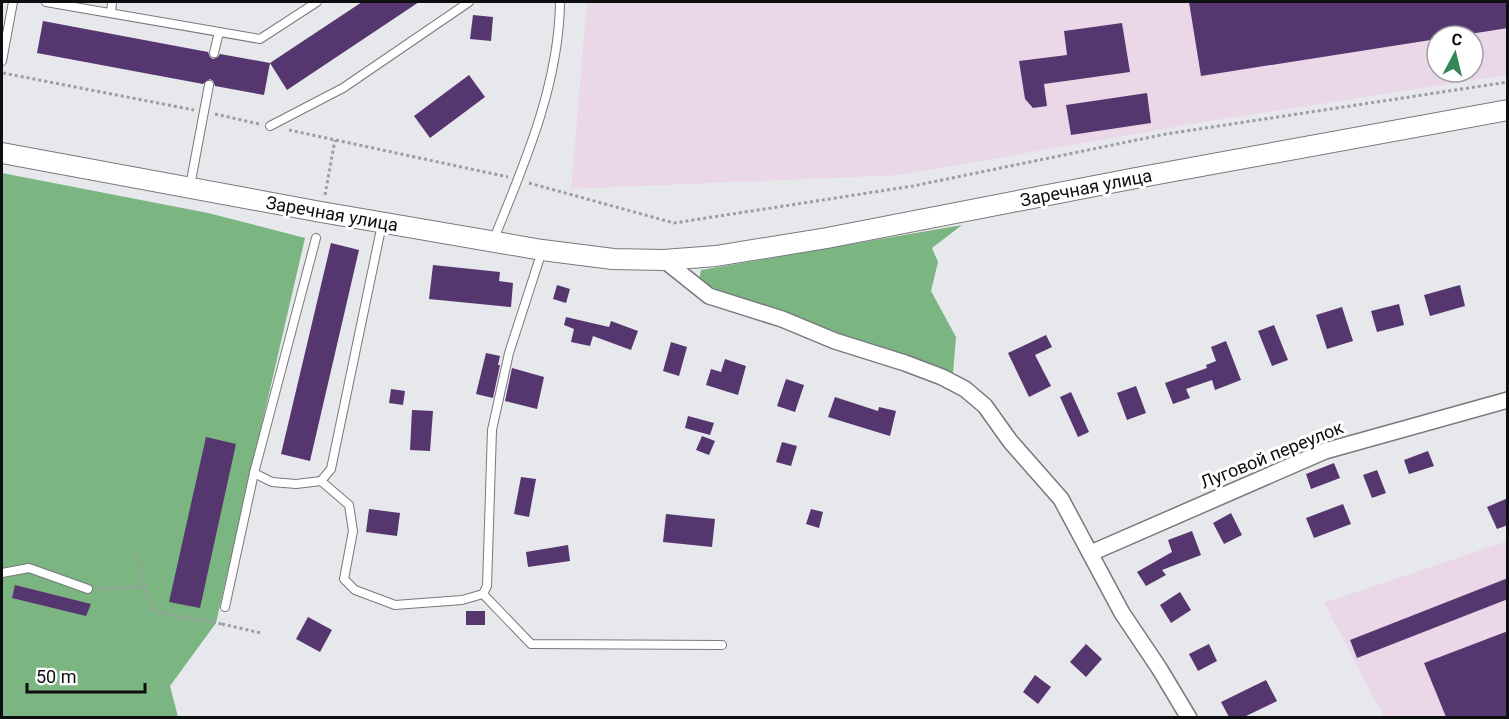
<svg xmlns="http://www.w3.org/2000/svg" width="1509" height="719" font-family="Roboto,sans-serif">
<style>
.industrial{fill:#ead8e9;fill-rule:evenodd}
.forest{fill:#7ab582}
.building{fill:#55366e}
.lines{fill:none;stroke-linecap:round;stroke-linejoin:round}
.service-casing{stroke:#78797d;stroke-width:10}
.minor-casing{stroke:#78797d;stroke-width:18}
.tertiary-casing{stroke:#78797d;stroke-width:22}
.path{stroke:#9c9da0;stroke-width:3;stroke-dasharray:3 3;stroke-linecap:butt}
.service{stroke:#fff;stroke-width:8}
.minor{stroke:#fff;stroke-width:15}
.tertiary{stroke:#fff;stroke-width:20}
.labels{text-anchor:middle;stroke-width:6;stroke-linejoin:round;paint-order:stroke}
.street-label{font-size:18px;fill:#0d0e0f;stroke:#fff}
</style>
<rect width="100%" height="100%" fill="#e7e8ec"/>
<g class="industrial">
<path d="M587,2H1507V75L1203,122L901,175L571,189ZM1437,36H1473V72H1437Z"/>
<path d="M1507,541V717H1384L1324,603Z"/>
</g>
<g class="forest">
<path d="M2,173L208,213L305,238L216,623L170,686L178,717H2Z"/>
<path d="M962,225L932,248L938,262L931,291L956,337L953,373L711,289L699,280L701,270Z"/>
</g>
<g class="building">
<path d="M362,2H419L287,90L270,63Z"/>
<path d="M1189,2H1508V28L1457,36H1437V39L1201,76Z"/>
<path d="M473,15L493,17L491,41L470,39Z"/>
<path d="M43,21L208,52L210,57L213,59L218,57L220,54L270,63L264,95L215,86L213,81L210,79L203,84L37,53Z"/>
<path d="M1122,23L1130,72L1044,84L1047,106L1033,108L1025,99L1019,61L1067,55L1064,31Z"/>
<path d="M469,75L485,97L430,138L414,116Z"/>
<path d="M1147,93L1151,123L1071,135L1066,105Z"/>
<path d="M331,243L359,250L310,461L281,454Z"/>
<path d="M433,265L500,272L499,281L513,283L511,307L429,299Z"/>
<path d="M557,285L570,289L566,303L553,299Z"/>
<path d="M1460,285L1465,306L1430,316L1424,295Z"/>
<path d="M1399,304L1404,325L1377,332L1371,311Z"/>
<path d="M1342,307L1353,341L1327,349L1316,315Z"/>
<path d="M566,317L609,327L611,321L638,331L631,350L593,336L590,346L571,342L574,329L564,325Z"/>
<path d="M1274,325L1288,360L1272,366L1258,331Z"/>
<path d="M1046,335L1052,347L1035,355L1051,386L1029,397L1008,353Z"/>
<path d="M1226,341L1241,380L1215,390L1212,380L1186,389L1190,398L1173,404L1165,383L1207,368L1206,365L1216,361L1211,347Z"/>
<path d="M671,342L687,347L679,376L663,371Z"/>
<path d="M486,353L500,356L498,365H500L493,398L476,394Z"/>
<path d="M725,359L746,366L738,395L706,385L711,369L721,372Z"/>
<path d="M512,368L544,377L537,409L505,401Z"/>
<path d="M786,379L804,385L795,412L777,406Z"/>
<path d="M1136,386L1146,413L1127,420L1117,393Z"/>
<path d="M391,389L405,391L403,405L389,403Z"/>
<path d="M1071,392L1089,432L1078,437L1060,397Z"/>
<path d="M835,397L878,411L879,407L896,411L890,436L828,417Z"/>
<path d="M412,410L433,411L430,451L410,450Z"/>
<path d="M688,416L714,423L710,435L685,428Z"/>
<path d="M702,436L715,441L709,455L696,450Z"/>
<path d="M206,437L236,444L200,608L169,602Z"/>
<path d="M782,442L797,446L791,466L776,462Z"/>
<path d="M1428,451L1434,466L1409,474L1404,460Z"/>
<path d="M1334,463L1340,478L1311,489L1306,474Z"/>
<path d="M1377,470L1386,493L1372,498L1363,475Z"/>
<path d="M521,477L536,479L529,517L514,514Z"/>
<path d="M1508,498V525L1497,529L1487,507Z"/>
<path d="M1343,504L1351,524L1314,538L1306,518Z"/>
<path d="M369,509L400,513L397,536L366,532Z"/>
<path d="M811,509L823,512L819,528L806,524Z"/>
<path d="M1231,513L1242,535L1224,544L1213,523Z"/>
<path d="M666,514L715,519L712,547L663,542Z"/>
<path d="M1192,531L1201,555L1162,570L1166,575L1146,586L1137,572L1172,552L1168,540Z"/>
<path d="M568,545L570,561L528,567L526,552Z"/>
<path d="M1508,578V599L1357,658L1350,640Z"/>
<path d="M15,585L91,604L86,616L12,598Z"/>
<path d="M1180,592L1191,610L1171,623L1160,605Z"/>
<rect x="466" y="611" width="19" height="14"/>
<path d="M308,617L332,630L320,652L296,639Z"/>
<path d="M1508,631V717H1446L1424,663Z"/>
<path d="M1086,644L1102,659L1086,677L1070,662Z"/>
<path d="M1209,644L1217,661L1198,671L1189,654Z"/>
<path d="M1035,675L1051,687L1038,704L1023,692Z"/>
<path d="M1266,680L1277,701L1244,717H1229L1221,702Z"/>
</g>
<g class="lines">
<defs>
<g id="service">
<path d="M46,2L260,39L317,2"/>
<path d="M111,13L112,2"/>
<path d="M214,53L219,32"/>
<path d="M2,61L13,2"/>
<path d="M270,126L343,88L469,2"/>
<path d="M190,186L209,85"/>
<path d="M493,241C524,165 559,85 560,2"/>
<path d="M254,473L316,238"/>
<path d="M321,481L349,505L353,531L344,579L355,590L395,605L462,600L483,594L487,586L492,430L509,353L542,251"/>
<path d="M2,573L29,568L88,589"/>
<path d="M483,594L531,644L722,645"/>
<path d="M225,607L254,473L272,482L296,484L321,481L331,469L382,224"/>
</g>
<g id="minor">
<path d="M664,260L709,296L782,319L835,341L905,363L942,377L965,389L985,406L1010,441L1061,499L1122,613L1159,668L1189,718"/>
<path d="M1091,553L1325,451L1508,400"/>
</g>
<path id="tertiary" d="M2,153L321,212L542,250L613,259L664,260L716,256L827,238L1136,178L1508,110"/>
</defs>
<use href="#service" class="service-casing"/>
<use href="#minor" class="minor-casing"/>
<use href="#tertiary" class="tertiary-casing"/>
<g class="path">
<path d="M3,73L194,110"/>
<path d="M215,114L259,124"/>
<path d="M289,130L508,177"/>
<path d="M529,183L674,223L913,186L1166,134L1508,82"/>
<path d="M325,195L335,140"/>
<path d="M136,555L152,611L222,624"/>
<path d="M99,589L145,587"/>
<path d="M222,624L261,633"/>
</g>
<use href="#service" class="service"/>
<use href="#minor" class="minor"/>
<use href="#tertiary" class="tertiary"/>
</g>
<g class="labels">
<g class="street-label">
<text transform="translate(1086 188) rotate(-11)" y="6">Заречная улица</text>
<text transform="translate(332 214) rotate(10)" y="6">Заречная улица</text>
<text transform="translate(1272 455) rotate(-22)" y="6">Луговой переулок</text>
</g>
</g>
<rect width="1509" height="719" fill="none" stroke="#0d0e0f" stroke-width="6"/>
<g transform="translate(1455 54) rotate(7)"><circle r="28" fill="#ffffff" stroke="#9e9f9f" stroke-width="1.5"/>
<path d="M0-4.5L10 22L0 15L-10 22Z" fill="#358758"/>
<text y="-9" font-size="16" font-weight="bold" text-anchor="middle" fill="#0d0e0f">С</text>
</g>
<path d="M27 683v9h118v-9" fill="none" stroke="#0d0e0f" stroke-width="3"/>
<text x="36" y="683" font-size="18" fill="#0d0e0f" stroke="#ffffff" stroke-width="4.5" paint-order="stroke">50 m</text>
</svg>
